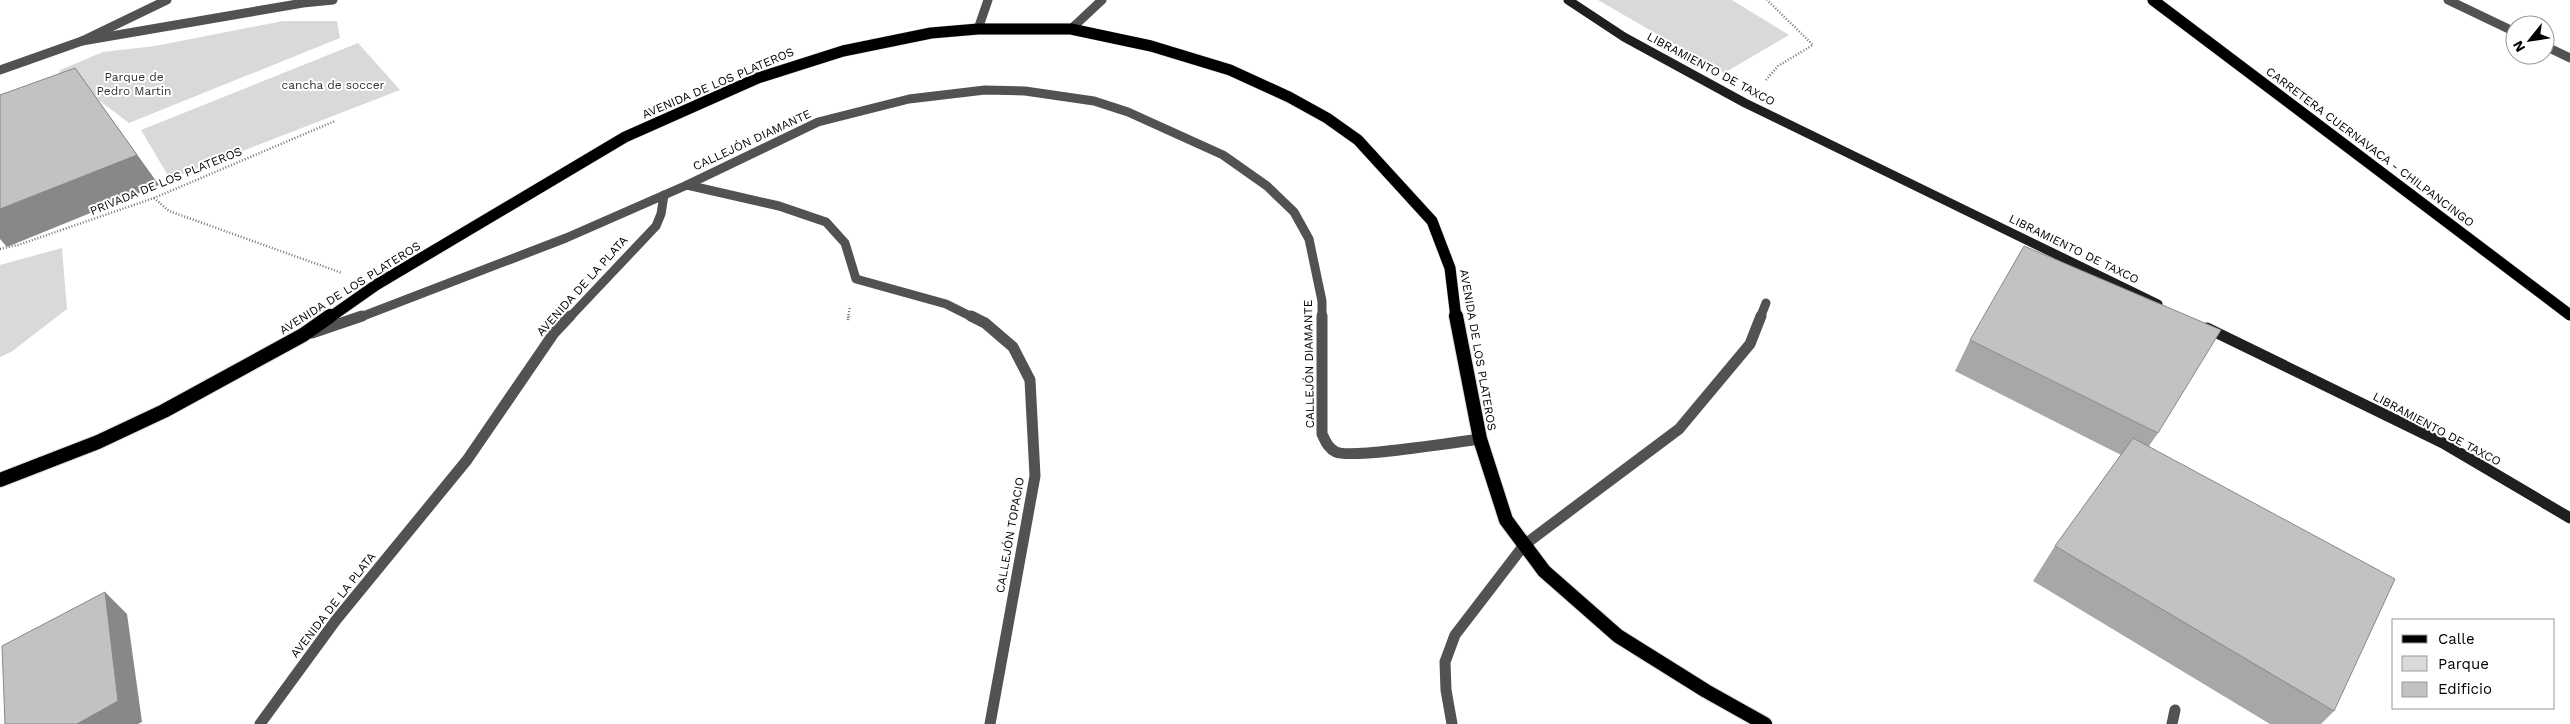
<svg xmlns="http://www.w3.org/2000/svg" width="2570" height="724" font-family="'Work Sans',sans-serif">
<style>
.green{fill:#d9d9d9}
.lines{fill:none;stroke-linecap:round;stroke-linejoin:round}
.primary-far1-casing{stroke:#dbdbdb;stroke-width:12}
.primary-casing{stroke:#dbdbdb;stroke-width:16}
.path-far1{stroke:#747474;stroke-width:2.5;stroke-dasharray:1 2;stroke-linecap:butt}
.path{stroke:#747474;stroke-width:3;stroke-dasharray:1 2.5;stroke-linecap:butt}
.service{stroke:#525252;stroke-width:11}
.minor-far1{stroke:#525252;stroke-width:9}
.minor{stroke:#525252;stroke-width:11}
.secondary-far1{stroke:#1f1f1f;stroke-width:9}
.secondary{stroke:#1f1f1f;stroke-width:11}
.primary-far1{stroke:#000;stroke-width:11}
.primary{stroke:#000;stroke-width:14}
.wall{fill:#a7a7a7}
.shaded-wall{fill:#888}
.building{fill:#c2c2c2;stroke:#888}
.labels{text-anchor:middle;stroke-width:4;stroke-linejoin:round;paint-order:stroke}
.street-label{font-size:12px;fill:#000;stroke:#fff}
.park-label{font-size:12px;fill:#303030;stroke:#fff}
</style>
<rect width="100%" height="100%" fill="#fff"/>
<g class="green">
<path d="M1598,0H1732L1789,35L1724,73Z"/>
<path d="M283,21H337L340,38L129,123L96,98L72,101L56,91L60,70L103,52L155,46Z"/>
<path d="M358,43L400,90L170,179L141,130Z"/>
<path d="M62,248L67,309L11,352L0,357V265Z"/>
</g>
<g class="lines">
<defs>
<g id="primary-far1">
<path d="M2153,0L2570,315"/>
<path d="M329,318L376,285L625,137L758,78L843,51L931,33L978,29H1071L1151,46L1230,70L1289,97L1327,118L1358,140L1432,221L1450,268L1456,318"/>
</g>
<g id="primary">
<path d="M1456,316L1480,439L1506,520L1544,571L1618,636L1706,691L1765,724"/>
<path d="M0,480L98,442L164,411L303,335L330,316"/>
</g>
</defs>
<use href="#primary-far1" class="primary-far1-casing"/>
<use href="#primary" class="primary-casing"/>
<g class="path-far1">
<path d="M1766,80L1778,66L1813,45L1767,0"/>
<path d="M154,198L169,211L342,273"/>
<path d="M0,249L18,245L154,198L335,121"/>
<path d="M848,318L850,306"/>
</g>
<path class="path" d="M848,320L849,316"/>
<path class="service" d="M2172,724L2175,710"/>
<g class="minor-far1">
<path d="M2448,0L2515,32"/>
<path d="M978,29L988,0"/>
<path d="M1071,29L1102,0"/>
<path d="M82,41L303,3L333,0"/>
<path d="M2545,46L2570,58"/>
<path d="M0,70L82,41L167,0"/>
<path d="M687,185L779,206L826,222L845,243L856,279L946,304L974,318"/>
<path d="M358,318L566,238L687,185L818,122L909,99L985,90L1025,91L1094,101L1128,112L1223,155L1267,186L1294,212L1309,239L1322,301V318"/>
<path d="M569,318L656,226L661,214L664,195"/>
<path d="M1760,318L1766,303"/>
</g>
<g class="minor">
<path d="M971,316L985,323L1013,347L1030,380L1035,476L990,724"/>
<path d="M1322,316V434C1326,442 1328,448 1336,452C1351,459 1457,442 1480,439"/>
<path d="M312,333L362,316"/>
<path d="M260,724L336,620L467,460L554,333L570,316"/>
<path d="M1452,724L1446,690L1445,662L1455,635L1524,545L1679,429L1750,344L1761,316"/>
</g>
<path class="secondary-far1" d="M1568,0L1624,37L1745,103L2158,304"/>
<path class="secondary" d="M2207,328L2443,443L2570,518"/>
<use href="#primary-far1" class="primary-far1"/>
<use href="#primary" class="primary"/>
</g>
<path class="wall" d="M1970,340L2158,433L2149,446L2334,711L2321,724H2270L2033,581L2055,546L2121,455L1955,371Z"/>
<g class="shaded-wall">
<path d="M75,68L159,185L7,247L0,239V209Z"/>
<path d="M105,592L127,614L142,722L138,724H77Z"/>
</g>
<g class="building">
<path d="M75,68L137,155L0,209V95Z"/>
<path d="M2024,246L2221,330L2158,433L1970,340Z"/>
<path d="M2133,438L2395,579L2334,711L2055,546Z"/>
<path d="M105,592L118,701L77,724H5L2,646Z"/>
</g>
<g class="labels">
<g class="street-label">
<text transform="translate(1711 69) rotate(28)" y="4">LIBRAMIENTO DE TAXCO</text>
<text transform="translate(718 83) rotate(-23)" y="4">AVENIDA DE LOS PLATEROS</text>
<text transform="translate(752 140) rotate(-25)" y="4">CALLEJÓN DIAMANTE</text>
<text transform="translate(2370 147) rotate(37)" y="4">CARRETERA CUERNAVACA - CHILPANCINGO</text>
<text transform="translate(166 181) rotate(-22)" y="4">PRIVADA DE LOS PLATEROS</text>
<text transform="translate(2074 249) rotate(26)" y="4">LIBRAMIENTO DE TAXCO</text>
<text transform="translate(582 286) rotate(-48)" y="4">AVENIDA DE LA PLATA</text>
<text transform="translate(350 288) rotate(-32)" y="4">AVENIDA DE LOS PLATEROS</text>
<text transform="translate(1478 350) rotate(80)" y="4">AVENIDA DE LOS PLATEROS</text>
<text transform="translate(1309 364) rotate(-91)" y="4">CALLEJÓN DIAMANTE</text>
<text transform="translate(2437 429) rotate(28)" y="4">LIBRAMIENTO DE TAXCO</text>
<text transform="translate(1010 535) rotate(-80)" y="4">CALLEJÓN TOPACIO</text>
<text transform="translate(333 605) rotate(-52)" y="4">AVENIDA DE LA PLATA</text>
</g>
<g class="park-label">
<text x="134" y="81">Parque de<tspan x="134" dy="14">Pedro Martin</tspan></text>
<text x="333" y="89">cancha de soccer</text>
</g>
</g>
<rect x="2392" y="619" width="162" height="90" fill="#ffffff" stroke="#999999"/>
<rect x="2402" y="635" width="25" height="8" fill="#000000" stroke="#999999"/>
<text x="2438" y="644" font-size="15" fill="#000000">Calle</text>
<rect x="2402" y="656" width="25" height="15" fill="#d9d9d9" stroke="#999999"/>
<text x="2438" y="669" font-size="15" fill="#000000">Parque</text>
<rect x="2402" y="682" width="25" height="15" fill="#c2c2c2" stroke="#999999"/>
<text x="2438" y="694" font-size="15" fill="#000000">Edificio</text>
<g transform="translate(2530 40) rotate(240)"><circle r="24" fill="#ffffff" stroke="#999999"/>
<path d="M0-4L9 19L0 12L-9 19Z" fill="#000000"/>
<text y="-8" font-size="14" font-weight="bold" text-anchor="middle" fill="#000000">N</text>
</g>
</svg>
